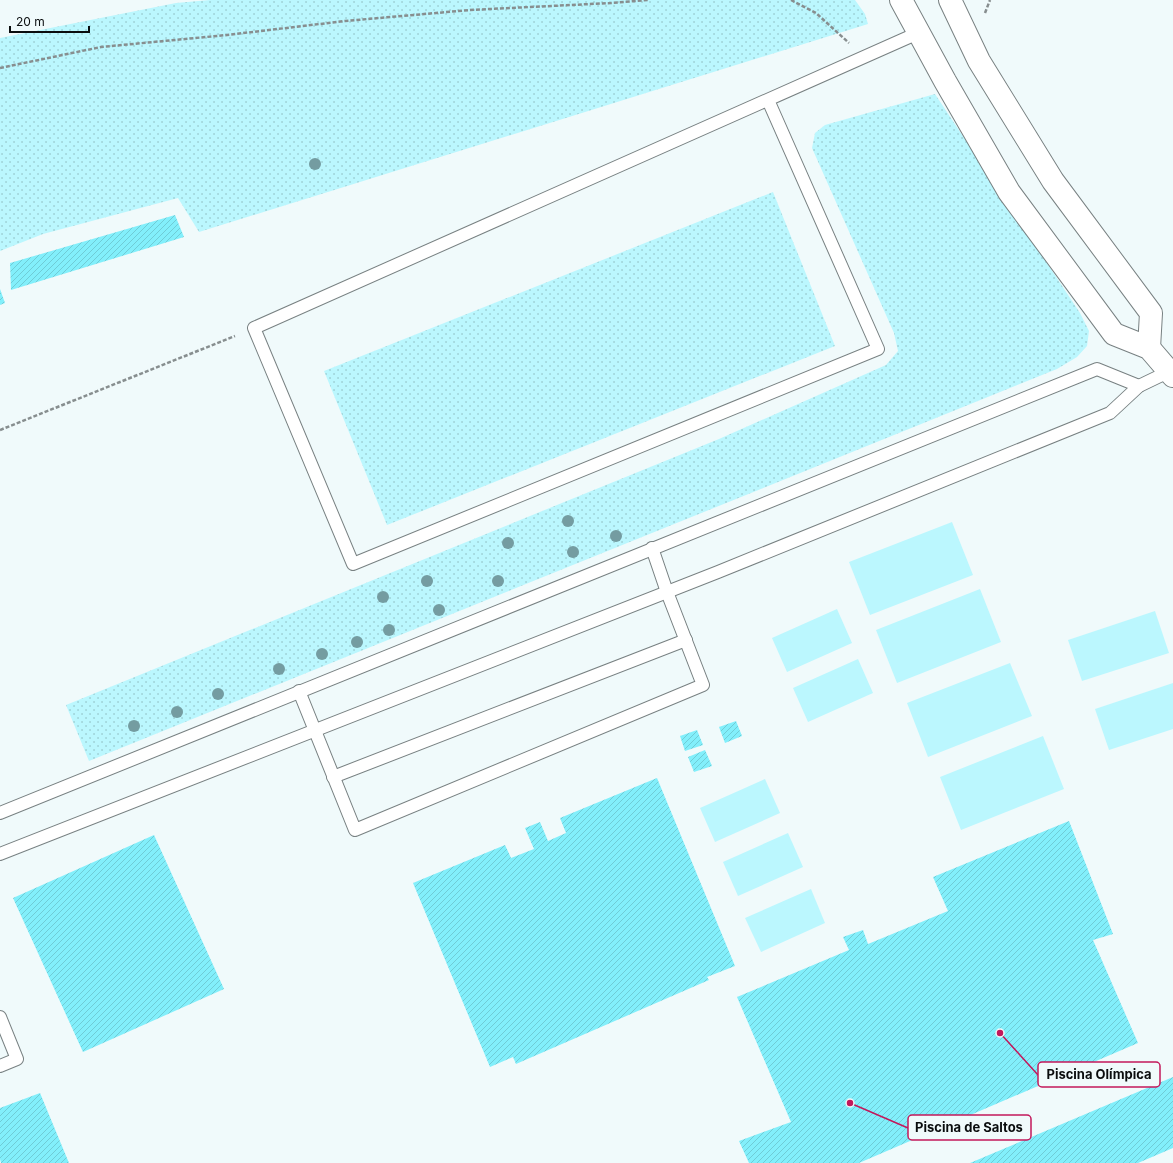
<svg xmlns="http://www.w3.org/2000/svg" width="1173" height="1163" font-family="Inter,sans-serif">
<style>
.park{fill:url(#park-dots)}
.garden{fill:#bbf7fe}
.building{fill:url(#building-hatch)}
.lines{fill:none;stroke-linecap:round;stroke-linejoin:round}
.service-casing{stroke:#788182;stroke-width:14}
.minor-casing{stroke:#788182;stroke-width:24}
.path{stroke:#878e8f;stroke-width:2.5;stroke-dasharray:4 2;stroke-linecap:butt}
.service{stroke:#fff;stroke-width:12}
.minor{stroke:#fff;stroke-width:22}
.tree{fill:#749ca1}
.leader{fill:none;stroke:#c2185b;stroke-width:1.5}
.callout-dot{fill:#c2185b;stroke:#f0fafb;stroke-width:1.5}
.callout{fill:#f0fafb;stroke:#c2185b;stroke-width:1.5}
.callout-label{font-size:13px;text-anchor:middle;font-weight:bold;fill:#0a0d0e}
</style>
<defs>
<pattern id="park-dots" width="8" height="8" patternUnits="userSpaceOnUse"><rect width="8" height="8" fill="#bbf7fe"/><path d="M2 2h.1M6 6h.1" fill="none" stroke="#9fd3d8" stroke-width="1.8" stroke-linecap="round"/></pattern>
<pattern id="building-hatch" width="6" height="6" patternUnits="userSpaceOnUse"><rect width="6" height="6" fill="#82effb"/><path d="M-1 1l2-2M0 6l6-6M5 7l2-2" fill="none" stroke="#6fccd6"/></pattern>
</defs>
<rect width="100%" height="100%" fill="#f0fafb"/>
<g class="park">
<path d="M210,0H855L865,14L868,24L199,232L178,198L43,234L0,251V38L176,3Z"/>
<path d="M935,94L1080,313L1089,331L1087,346L1077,357L1057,369L89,761L66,705L719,439L886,365L898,351L894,333L812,148L815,133L825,125Z"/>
<path d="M773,192L835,346L387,525L324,371Z"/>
</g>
<g class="garden">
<path d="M952,522L973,575L870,615L849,562Z"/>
<path d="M980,589L1001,642L897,683L876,630Z"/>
<path d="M837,609L852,643L787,672L772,638Z"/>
<path d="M1155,611L1169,653L1082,681L1068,640Z"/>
<path d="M858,659L873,693L808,722L793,688Z"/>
<path d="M1010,663L1032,716L928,757L907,703Z"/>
<path d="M1173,683V729L1109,750L1095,709Z"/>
<path d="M1043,736L1064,789L961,830L940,777Z"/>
<path d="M765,779L780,813L715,842L700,808Z"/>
<path d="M788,833L803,867L738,896L723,862Z"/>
<path d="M811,889L825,923L761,952L745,918Z"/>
</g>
<g class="building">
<path d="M175,215L184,237L11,290L10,263Z"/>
<path d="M0,289L5,303L0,305Z"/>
<path d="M736,721L742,736L725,743L719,727Z"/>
<path d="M697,730L703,745L685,751L680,736Z"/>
<path d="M705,750L712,766L694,772L688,757Z"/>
<path d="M657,778L735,966L707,977L709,980L516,1064L513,1057L490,1067L413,883L505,845L511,858L534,849L525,828L540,822L548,841L566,833L560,818Z"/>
<path d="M1069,821L1113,934L1093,940L1138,1043L859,1163H749L739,1141L791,1122L737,997L849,950L843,937L863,930L868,944L948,911L933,877Z"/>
<path d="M154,835L224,989L83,1052L13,898Z"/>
<path d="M1173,1077V1148L1138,1163H970Z"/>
<path d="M40,1093L69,1163H1L0,1159V1108Z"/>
</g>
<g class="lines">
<defs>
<g id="service">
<path d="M768,100L878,349L353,564L254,328L918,33"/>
<path d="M299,691L355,830L703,685L667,592L652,548"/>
<path d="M333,777L686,640"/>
<path d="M0,813L1097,369L1139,386"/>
<path d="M0,854L718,572L1110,413L1139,386L1168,372"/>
<path d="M0,1017L17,1059L0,1066"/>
</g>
<g id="minor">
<path d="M901,0L945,81L1009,192L1114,334L1149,348L1173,376"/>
<path d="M950,0L979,61L1053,181L1151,313L1149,348"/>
</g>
</defs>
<use href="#service" class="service-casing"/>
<use href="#minor" class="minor-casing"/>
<g class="path">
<path d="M791,0L816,13L849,43"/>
<path d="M985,13L990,0"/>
<path d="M0,68L101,47L227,35L345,21L470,10L611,3L648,0"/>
<path d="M0,430L235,336"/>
</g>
<use href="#service" class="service"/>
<use href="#minor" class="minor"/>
</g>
<g class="tree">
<circle cx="315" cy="164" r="6"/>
<circle cx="568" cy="521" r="6"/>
<circle cx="616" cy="536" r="6"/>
<circle cx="508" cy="543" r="6"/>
<circle cx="573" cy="552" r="6"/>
<circle cx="427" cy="581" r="6"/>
<circle cx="498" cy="581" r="6"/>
<circle cx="383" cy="597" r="6"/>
<circle cx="439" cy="610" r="6"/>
<circle cx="389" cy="630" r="6"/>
<circle cx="357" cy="642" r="6"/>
<circle cx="322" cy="654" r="6"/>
<circle cx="279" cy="669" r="6"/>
<circle cx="218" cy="694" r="6"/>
<circle cx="177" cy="712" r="6"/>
<circle cx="134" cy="726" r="6"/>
</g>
<path class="leader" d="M1000 1033L1038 1075M850 1103L908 1128"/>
<g class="callout-dot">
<circle cx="1000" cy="1033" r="4"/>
<circle cx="850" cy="1103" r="4"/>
</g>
<g class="callout">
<rect x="1038" y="1062" width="122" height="25" rx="4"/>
<rect x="908" y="1115" width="123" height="25" rx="4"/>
</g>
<g class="callout-label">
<text x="1099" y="1079">Piscina Olímpica</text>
<text x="969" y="1132">Piscina de Saltos</text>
</g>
<path d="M10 26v6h79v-6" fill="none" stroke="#0a0d0e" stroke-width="2"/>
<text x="16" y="26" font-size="12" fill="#0a0d0e" stroke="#f0fafb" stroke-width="3" paint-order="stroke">20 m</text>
</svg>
